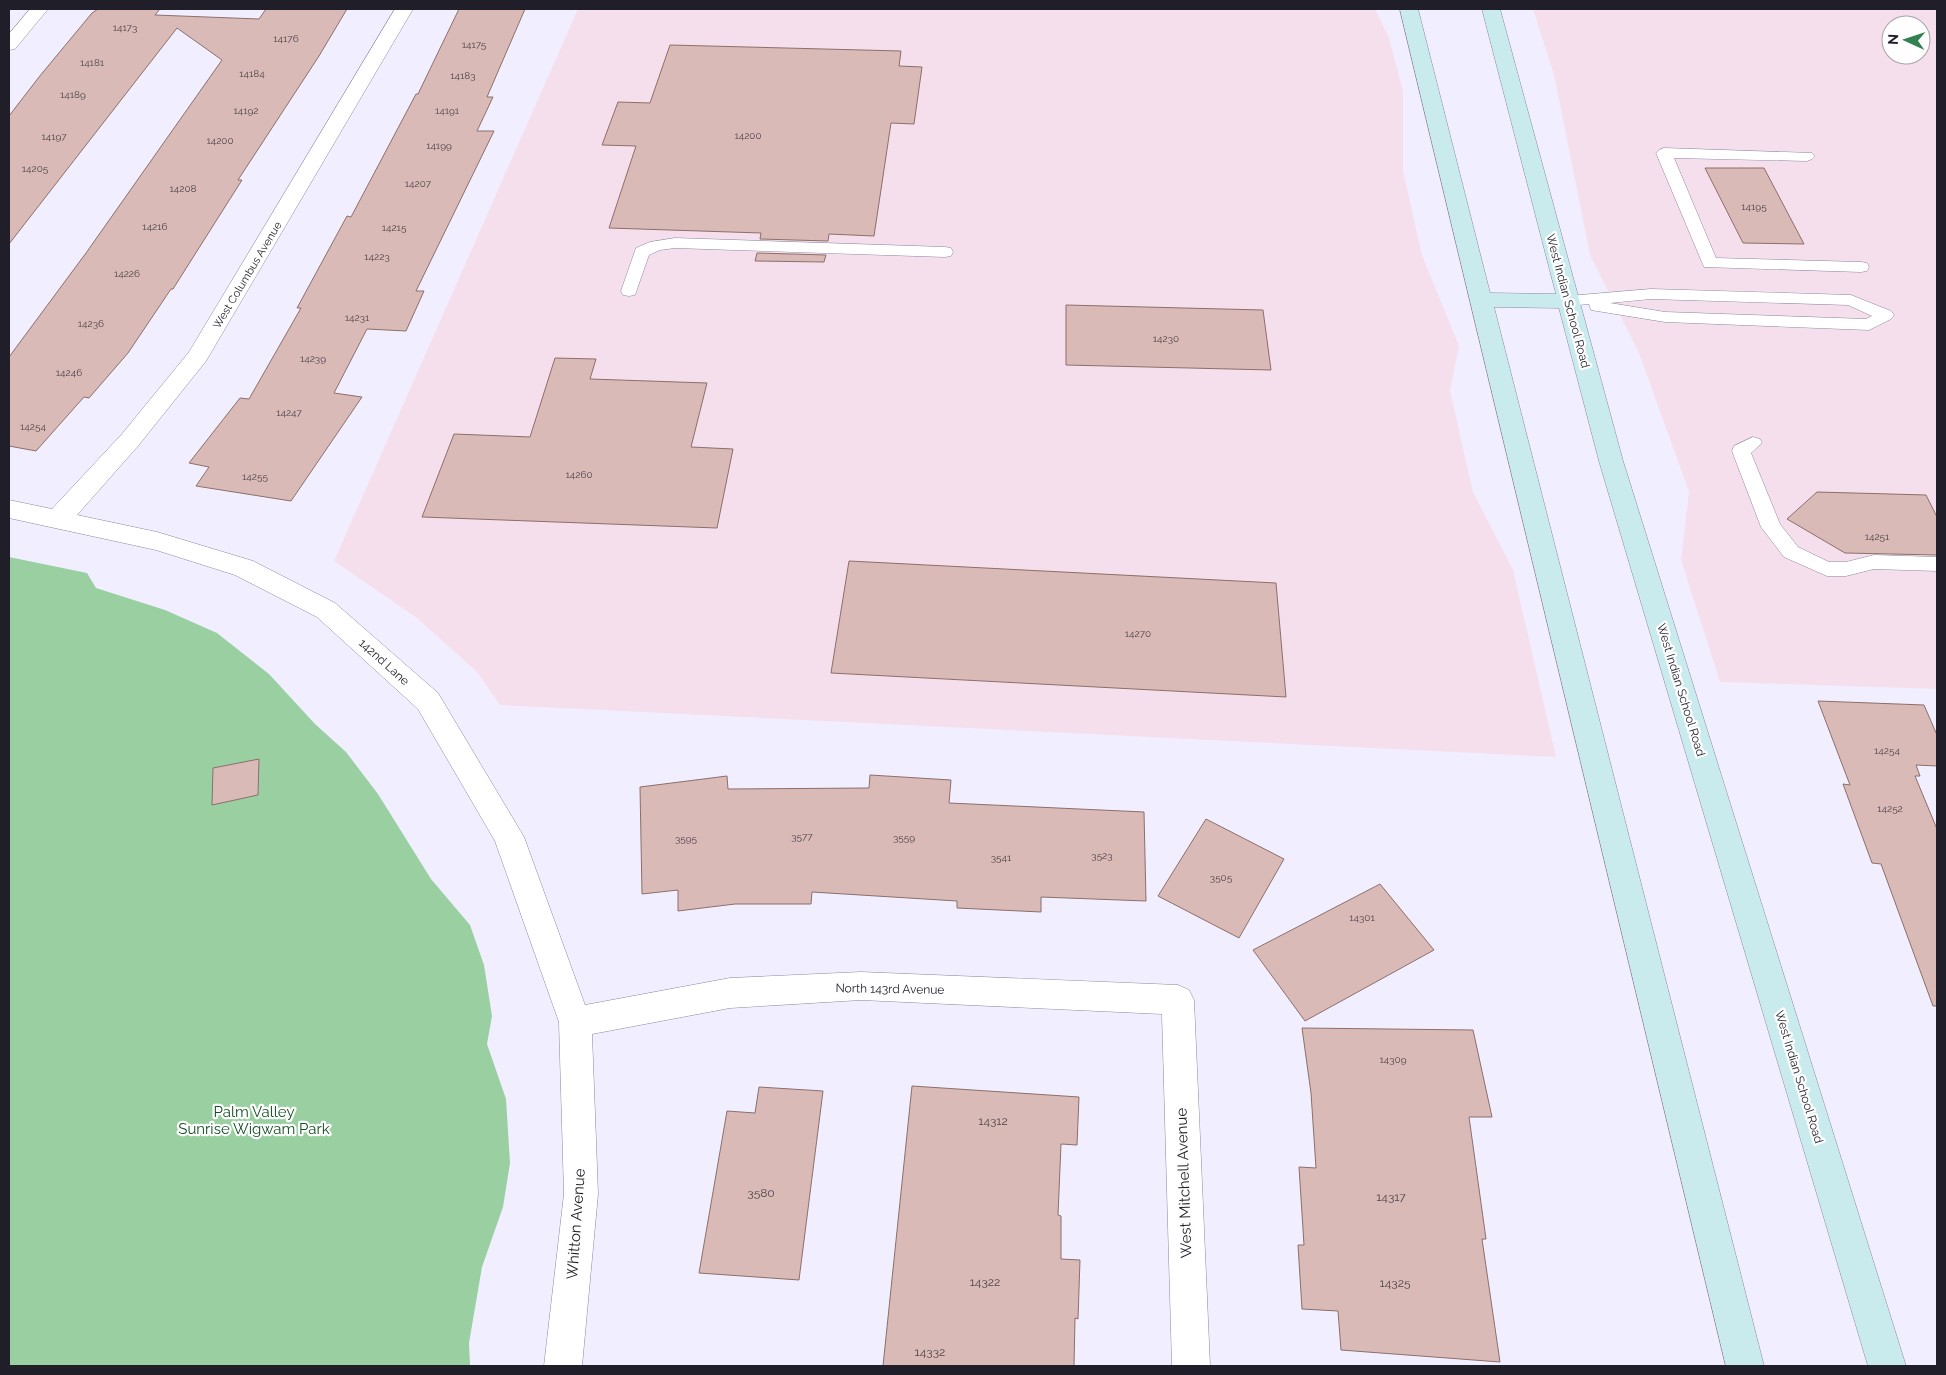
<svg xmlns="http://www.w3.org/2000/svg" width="1946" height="1375" font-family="Raleway,sans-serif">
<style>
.commercial{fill:#f6dfec;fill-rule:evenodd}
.green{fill:#9ad0a1}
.building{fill:#dabab6;stroke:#8b6f6b}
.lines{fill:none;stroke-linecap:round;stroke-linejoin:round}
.service-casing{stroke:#8b879f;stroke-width:1}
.minor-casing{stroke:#8b879f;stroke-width:1}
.secondary-casing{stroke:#8b879f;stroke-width:1}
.service{fill:#fff;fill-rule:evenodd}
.minor{fill:#fff;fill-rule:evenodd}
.secondary{fill:#c9ebed;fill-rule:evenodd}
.labels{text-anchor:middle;stroke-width:4.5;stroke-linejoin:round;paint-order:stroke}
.number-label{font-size:10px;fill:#4e454c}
.far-street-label{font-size:11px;fill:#201e28;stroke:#fefefe}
.street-label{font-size:12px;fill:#201e28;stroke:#fefefe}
.near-number-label{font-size:12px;fill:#4e454c}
.near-park-label{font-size:15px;fill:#144e23;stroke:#fefefe}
.near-street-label{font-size:15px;fill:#201e28;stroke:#fefefe}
</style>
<rect width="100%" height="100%" fill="#f1efff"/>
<g class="commercial">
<path d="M578,9H1375L1389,38L1403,91V171L1422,255L1459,346L1450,391L1473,492L1513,570L1556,757L500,705L477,672L417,618L334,561Z"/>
<path d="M1533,9H1937V689L1720,682L1681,560L1689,492L1639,353L1590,255L1554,75ZM1891,25H1921V55H1891Z"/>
</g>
<path class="green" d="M9,557L87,573L96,588L165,610L217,633L269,674L315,724L346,752L378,794L431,879L470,925L484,965L492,1016L487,1044L506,1099L510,1163L503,1207L482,1267L469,1343L470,1366H9Z"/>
<g class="building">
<path d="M98,9H160L155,15L259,19L266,9H347L319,56L238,180H242L173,289H171L128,353L89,398L84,397L36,451L9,446V357L86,253L222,60L177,28L9,244V116L39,77L92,13Z"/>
<path d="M459,9H525L487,97H493L477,131H494L416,291H424L406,331L367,329L334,393L362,397L291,501L196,486L209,467L189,463L240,398L249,399L301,308H297L347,216L351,217L416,94H418Z"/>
<path d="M670,45L901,51L899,66L922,67L914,124L891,123L874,236L829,234L828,241L760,239L761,233L609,228L636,146L602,145L618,102L650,103Z"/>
<path d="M1705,168H1764L1804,244L1743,243Z"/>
<path d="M757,253L826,255L824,262L755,261Z"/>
<path d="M1066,305L1263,310L1271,370L1066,365Z"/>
<path d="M555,358L596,359L590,379L707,383L691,447L733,449L717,528L422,517L454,434L530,437Z"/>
<path d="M1817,492L1926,495L1937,517V555L1845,553L1787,519Z"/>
<path d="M849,561L1276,583L1286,697L831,673Z"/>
<path d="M1818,701L1924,705L1937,735V766L1916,765L1920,776H1915L1937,829V1006H1933L1881,864L1872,863L1843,784L1850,785Z"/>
<path d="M259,759L258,795L212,805L213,768Z"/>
<path d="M870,775L951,780L949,803L1144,812L1146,901L1041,897V912L957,908V901L812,892L811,904H735L678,911V890L642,894L640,787L727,776L728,789L869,788Z"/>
<path d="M1206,819L1284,859L1239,938L1158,896Z"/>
<path d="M1380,884L1434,950L1305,1021L1253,950Z"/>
<path d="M1302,1028L1473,1030L1492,1117H1469L1486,1239H1482L1500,1362L1341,1350L1338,1311L1302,1309L1298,1245H1304L1299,1167L1316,1168L1311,1093Z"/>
<path d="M912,1086L1079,1097L1077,1145L1061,1144L1058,1215L1061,1216V1259L1080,1260L1078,1319L1075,1318L1074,1366H883Z"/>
<path d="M759,1087L823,1091L799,1280L699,1273L727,1111L755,1113Z"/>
</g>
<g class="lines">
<defs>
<g id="service">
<path d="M1664,148L1812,153L1815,156L1812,159L1807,161L1674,158L1716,258L1861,262L1867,263L1869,267L1867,271L1861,272L1704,267L1656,153L1659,150Z"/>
<path d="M675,238L945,247L951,248L953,252L951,256L945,257L675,248L660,250L649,255L635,295L629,296L623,295L621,291L636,248L650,242Z"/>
<path d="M1651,289L1851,295L1891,311L1894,315L1891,319L1869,330L1665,322L1597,311L1591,310L1589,304L1568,306L1562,305L1560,301L1562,297L1568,296ZM1651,299L1848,305L1872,316L1866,319L1665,312L1610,303Z"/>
<path d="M1753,437L1760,439L1762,443L1751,453L1780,524L1798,547L1829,562H1846L1874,555L1937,557V571L1874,569L1846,576H1827L1784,557L1761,527L1732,451L1734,446Z"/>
</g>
<g id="minor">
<path d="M30,9H48L15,49L9,50V34Z"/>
<path d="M395,9H413L206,361L138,446L77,515L157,532L253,561L335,603L438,693L524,837L585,1005L730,978L861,972L1178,985L1189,990L1194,1000L1210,1366H1172L1162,1014L861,1000L730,1008L592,1034L598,1194L582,1366H544L564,1194L559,1022L495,841L418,709L317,617L235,575L156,550L9,518V500L52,509L122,434L189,352Z"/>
</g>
<path id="secondary" d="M1400,9H1418L1490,293L1556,294L1482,9H1500L1623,461L1906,1366H1868L1599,461L1559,308L1494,307L1764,1366H1726Z"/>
</defs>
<use href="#service" class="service-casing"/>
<use href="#minor" class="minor-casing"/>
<use href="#secondary" class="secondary-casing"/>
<use href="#service" class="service"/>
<use href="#minor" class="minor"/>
<use href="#secondary" class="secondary"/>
</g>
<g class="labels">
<g class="number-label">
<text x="125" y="31">14173</text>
<text x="286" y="42">14176</text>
<text x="474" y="48">14175</text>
<text x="92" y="66">14181</text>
<text x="252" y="77">14184</text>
<text x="463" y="79">14183</text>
<text x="73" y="98">14189</text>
<text x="246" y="114">14192</text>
<text x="447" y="114">14191</text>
<text x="748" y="139">14200</text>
<text x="54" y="140">14197</text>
<text x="220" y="144">14200</text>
<text x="439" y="149">14199</text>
<text x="35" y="172">14205</text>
<text x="418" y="187">14207</text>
<text x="183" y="192">14208</text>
<text x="1754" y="210">14195</text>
<text x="155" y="230">14216</text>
<text x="394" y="231">14215</text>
<text x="377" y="260">14223</text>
<text x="127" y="277">14226</text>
<text x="357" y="321">14231</text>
<text x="91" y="327">14236</text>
<text x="1166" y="342">14230</text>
<text x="313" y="362">14239</text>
<text x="69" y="376">14246</text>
<text x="289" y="416">14247</text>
<text x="33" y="430">14254</text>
<text x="579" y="478">14260</text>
<text x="255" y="480">14255</text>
<text x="1877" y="540">14251</text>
<text x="1138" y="637">14270</text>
<text x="1887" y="754">14254</text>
<text x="1890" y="812">14252</text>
<text x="802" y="840">3577</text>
<text x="904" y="841">3559</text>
<text x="686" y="842">3595</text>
<text x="1102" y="859">3523</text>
<text x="1001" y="861">3541</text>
<text x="1221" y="881">3505</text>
<text x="1362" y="921">14301</text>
<text x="1393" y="1063">14309</text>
</g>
<g class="far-street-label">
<text transform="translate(247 275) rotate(-59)" y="4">West Columbus Avenue</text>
</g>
<g class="street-label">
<text transform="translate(1568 301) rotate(75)" y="4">West Indian School Road</text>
<text transform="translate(384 662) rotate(42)" y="4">142nd Lane</text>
<text transform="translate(1681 690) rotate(73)" y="4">West Indian School Road</text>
<text transform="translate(890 989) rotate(1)" y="4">North 143rd Avenue</text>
<text transform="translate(1799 1077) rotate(73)" y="4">West Indian School Road</text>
</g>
<g class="near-number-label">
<text x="993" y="1125">14312</text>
<text x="761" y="1197">3580</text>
<text x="1391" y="1201">14317</text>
<text x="985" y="1286">14322</text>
<text x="1395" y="1287">14325</text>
<text x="930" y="1356">14332</text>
</g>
<g class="near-park-label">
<text x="254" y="1117">Palm Valley<tspan x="254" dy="17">Sunrise Wigwam Park</tspan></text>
</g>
<g class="near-street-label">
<text transform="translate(1184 1183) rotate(-92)" y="5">West Mitchell Avenue</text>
<text transform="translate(576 1224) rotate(-86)" y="5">Whitton Avenue</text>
</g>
</g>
<rect width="1946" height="1375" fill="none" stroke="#201e28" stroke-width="20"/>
<g transform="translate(1906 40) rotate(273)"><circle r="24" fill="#fefefe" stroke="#a5a4a8"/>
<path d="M0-4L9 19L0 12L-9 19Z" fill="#338150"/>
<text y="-8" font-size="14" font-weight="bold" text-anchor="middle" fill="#201e28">N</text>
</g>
</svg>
